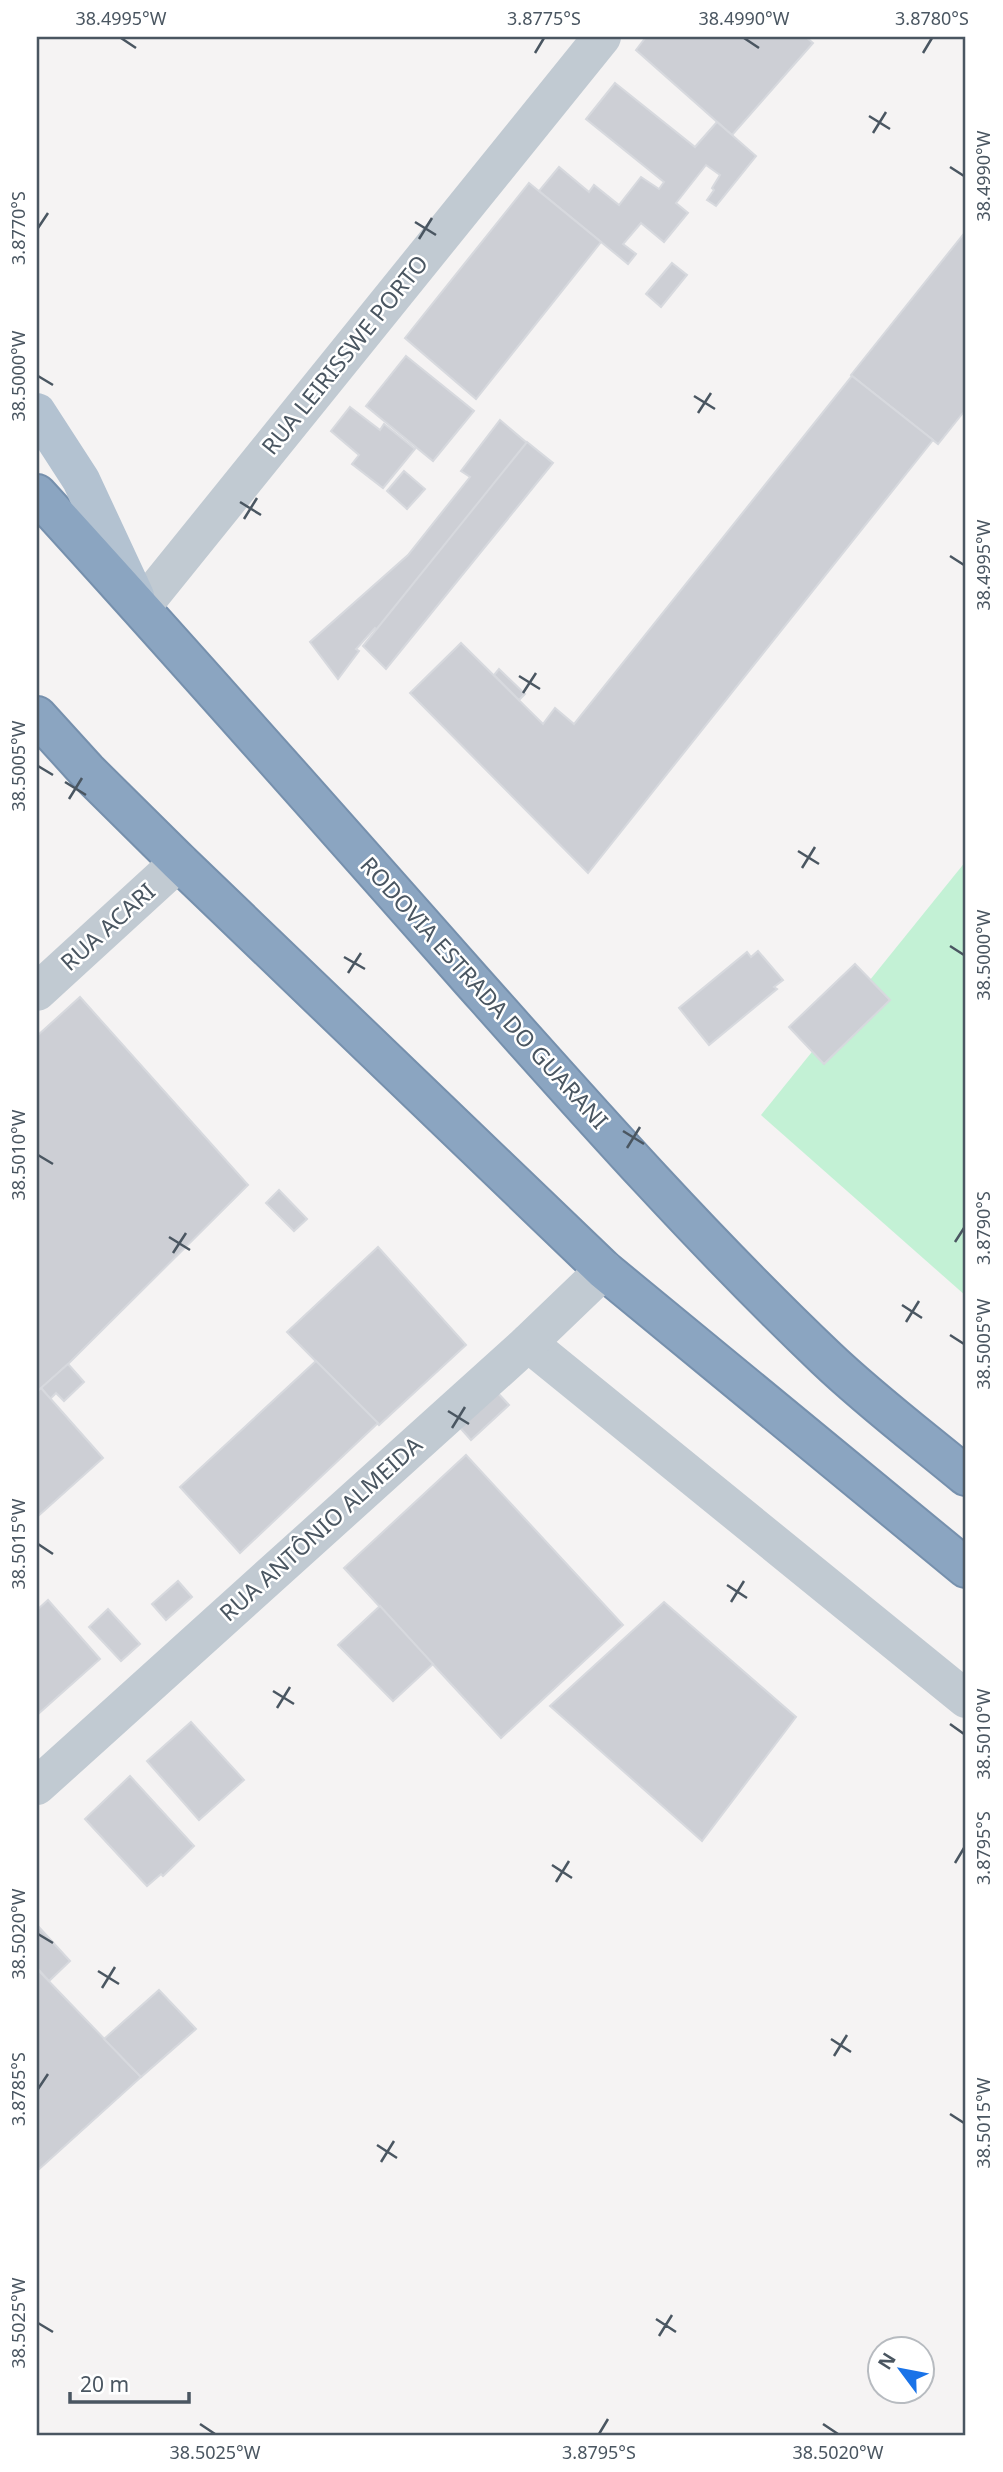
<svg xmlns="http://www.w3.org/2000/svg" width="1003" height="2472" font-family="'Noto Sans',sans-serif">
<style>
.green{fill:#c3f1d5}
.building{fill:#cdcfd5;stroke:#d7d9de;stroke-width:2}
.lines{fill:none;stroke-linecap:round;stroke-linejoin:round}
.highway-casing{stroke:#7690ad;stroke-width:42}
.minor{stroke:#c1cad2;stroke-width:38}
.major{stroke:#b3c2d1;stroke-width:38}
.highway{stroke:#8ba5c1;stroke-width:38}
.ticks{fill:none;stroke:#4a5661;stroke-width:2.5}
.labels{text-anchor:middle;stroke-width:5;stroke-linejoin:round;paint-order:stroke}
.street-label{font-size:23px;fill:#4a5661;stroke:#fff}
.neatline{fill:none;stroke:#4a5661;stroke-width:2.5}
.ticks-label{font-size:18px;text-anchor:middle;fill:#4a5661}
</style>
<rect width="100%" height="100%" fill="#f5f3f3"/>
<path class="green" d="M966,861V1296L761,1115Z"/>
<g class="building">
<path d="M646,37H806L813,43L732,135L636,50Z"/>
<path d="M615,83L695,147L717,122L756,156L716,206L707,200L714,190L712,188L720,175L706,165L676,203L688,213L664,242L641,223L623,244L636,254L628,264L539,191L559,167L589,192L594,185L619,205L641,177L659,189L664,182L586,119Z"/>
<path d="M529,183L601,242L476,399L405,338Z"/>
<path d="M966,231V409L938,444L851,375Z"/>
<path d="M672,263L687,275L661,307L646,294Z"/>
<path d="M406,356L474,411L433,461L366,406Z"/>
<path d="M852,376L933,440L588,873L410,693L461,643L543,724L555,708L574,724Z"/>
<path d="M350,407L380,430L384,424L415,449L383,488L352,464L359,455L331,431Z"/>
<path d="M500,420L527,443L377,630L375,628L356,649L359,651L338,679L310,642L408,555L470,477L461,471Z"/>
<path d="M527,442L553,463L386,669L363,646Z"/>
<path d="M404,471L425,489L407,509L387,491Z"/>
<path d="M499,669L525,694L519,700L494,675Z"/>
<path d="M758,951L783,980L774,987L777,989L709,1045L679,1008L747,952L751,957Z"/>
<path d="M855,964L890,1000L824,1064L789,1027Z"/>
<path d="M80,997L248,1185L68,1364L37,1392V1036Z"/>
<path d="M279,1190L307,1219L294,1231L266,1203Z"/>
<path d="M378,1247L466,1345L379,1425L287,1332Z"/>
<path d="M316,1361L378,1423L240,1553L180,1487Z"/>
<path d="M68,1364L84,1382L64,1401L56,1393L50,1399L41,1388Z"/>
<path d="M41,1388L103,1458L37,1517V1392Z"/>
<path d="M495,1390L509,1405L471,1440L455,1422Z"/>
<path d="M466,1455L623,1625L501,1738L344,1568Z"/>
<path d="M178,1581L192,1597L166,1620L152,1604Z"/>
<path d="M48,1600L100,1659L37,1715V1610Z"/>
<path d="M664,1602L796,1717L702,1841L550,1706Z"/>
<path d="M380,1606L433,1664L393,1701L338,1645Z"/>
<path d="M108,1609L140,1644L121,1661L89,1627Z"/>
<path d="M191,1722L244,1780L199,1820L147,1761Z"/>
<path d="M130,1776L194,1846L163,1876L161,1874L147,1886L85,1819Z"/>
<path d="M37,1925L70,1961L49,1981L37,1968Z"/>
<path d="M39,1971L141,2077L37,2171V1973Z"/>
<path d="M159,1990L196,2029L141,2077L104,2039Z"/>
</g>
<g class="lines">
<defs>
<g id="highway">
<path d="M37,494C184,655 328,818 472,981C586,1109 701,1239 826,1358C870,1400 919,1437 966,1476"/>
<path d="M37,716L87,771L179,862L604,1270L966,1568"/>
</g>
</defs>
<use href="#highway" class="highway-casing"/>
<g class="minor">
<path d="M141,608L602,37"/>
<path d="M37,992L179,862"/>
<path d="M528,1343L966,1699"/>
<path d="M37,1786L528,1343L604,1270"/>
</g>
<path class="major" d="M37,412L81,480L135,596"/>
<use href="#highway" class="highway"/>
</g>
<path class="ticks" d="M121,38L136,48M744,38L759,48M535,53L544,38M923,53L932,38M869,116L890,129M873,133L886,112M950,167L964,176M415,222L436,235M38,228L48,213M419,239L432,218M38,376L53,385M694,396L715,409M698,413L711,393M240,502L261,515M244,519L257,498M950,556L964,565M519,676L540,689M523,693L536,673M38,766L53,775M65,782L86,795M69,799L82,778M798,851L819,864M802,868L815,847M950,946L964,955M344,957L365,969M348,973L361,953M623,1131L644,1144M627,1148L640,1127M38,1155L53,1164M169,1237L190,1250M955,1242L964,1228M173,1253L186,1233M902,1305L922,1318M906,1322L919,1301M950,1335L964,1344M448,1411L469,1424M452,1428L465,1407M38,1544L53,1554M727,1585L747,1598M731,1602L744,1581M273,1691L294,1704M277,1708L290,1687M950,1724L964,1734M955,1863L964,1848M552,1865L572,1878M556,1882L569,1861M38,1934L53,1943M98,1971L119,1984M102,1988L115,1967M831,2039L851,2052M834,2056L847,2035M38,2089L48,2074M950,2114L964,2123M377,2145L397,2158M381,2162L394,2141M656,2319L676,2332M38,2323L53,2332M659,2336L672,2315M200,2424L215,2434M823,2424L838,2434M599,2434L608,2419"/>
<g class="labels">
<g class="street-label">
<text transform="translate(345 355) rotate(-51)" y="8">RUA LEIRISSWE PORTO</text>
<text transform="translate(108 927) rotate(-42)" y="8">RUA ACARI</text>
<text transform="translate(484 993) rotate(48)" y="8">RODOVIA ESTRADA DO GUARANI</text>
<text transform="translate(321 1529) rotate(-42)" y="8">RUA ANTÔNIO ALMEIDA</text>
</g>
</g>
<rect width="1003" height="2472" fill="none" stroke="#ffffff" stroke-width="77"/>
<g transform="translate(901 2370) rotate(302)"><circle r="33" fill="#ffffff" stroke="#b7bbc0" stroke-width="2"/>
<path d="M0-5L12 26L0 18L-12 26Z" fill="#1a73e8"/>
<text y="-10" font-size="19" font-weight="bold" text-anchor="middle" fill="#4a5661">N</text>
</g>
<path d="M70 2392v10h119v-10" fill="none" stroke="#4a5661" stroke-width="3.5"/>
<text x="80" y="2392" font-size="21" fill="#4a5661" stroke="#ffffff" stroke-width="5" paint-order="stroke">20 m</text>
<rect x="38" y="38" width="926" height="2396" class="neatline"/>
<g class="ticks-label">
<text x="121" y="25">38.4995°W</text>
<text x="544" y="25">3.8775°S</text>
<text x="744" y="25">38.4990°W</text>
<text x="932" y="25">3.8780°S</text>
<text transform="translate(984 176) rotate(-90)" y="6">38.4990°W</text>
<text transform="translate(19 228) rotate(-90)" y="6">3.8770°S</text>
<text transform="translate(19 376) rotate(-90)" y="6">38.5000°W</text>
<text transform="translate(984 565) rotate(-90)" y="6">38.4995°W</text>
<text transform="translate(19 766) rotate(-90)" y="6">38.5005°W</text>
<text transform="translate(984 955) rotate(-90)" y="6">38.5000°W</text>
<text transform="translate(19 1155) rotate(-90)" y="6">38.5010°W</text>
<text transform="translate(984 1228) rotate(-90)" y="6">3.8790°S</text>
<text transform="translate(984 1344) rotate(-90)" y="6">38.5005°W</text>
<text transform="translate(19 1544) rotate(-90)" y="6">38.5015°W</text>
<text transform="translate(984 1734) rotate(-90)" y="6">38.5010°W</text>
<text transform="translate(984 1848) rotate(-90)" y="6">3.8795°S</text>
<text transform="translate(19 1934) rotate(-90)" y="6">38.5020°W</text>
<text transform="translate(19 2089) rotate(-90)" y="6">3.8785°S</text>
<text transform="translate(984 2123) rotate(-90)" y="6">38.5015°W</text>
<text transform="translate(19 2323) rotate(-90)" y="6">38.5025°W</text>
<text x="215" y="2459">38.5025°W</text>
<text x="599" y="2459">3.8795°S</text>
<text x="838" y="2459">38.5020°W</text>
</g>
</svg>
